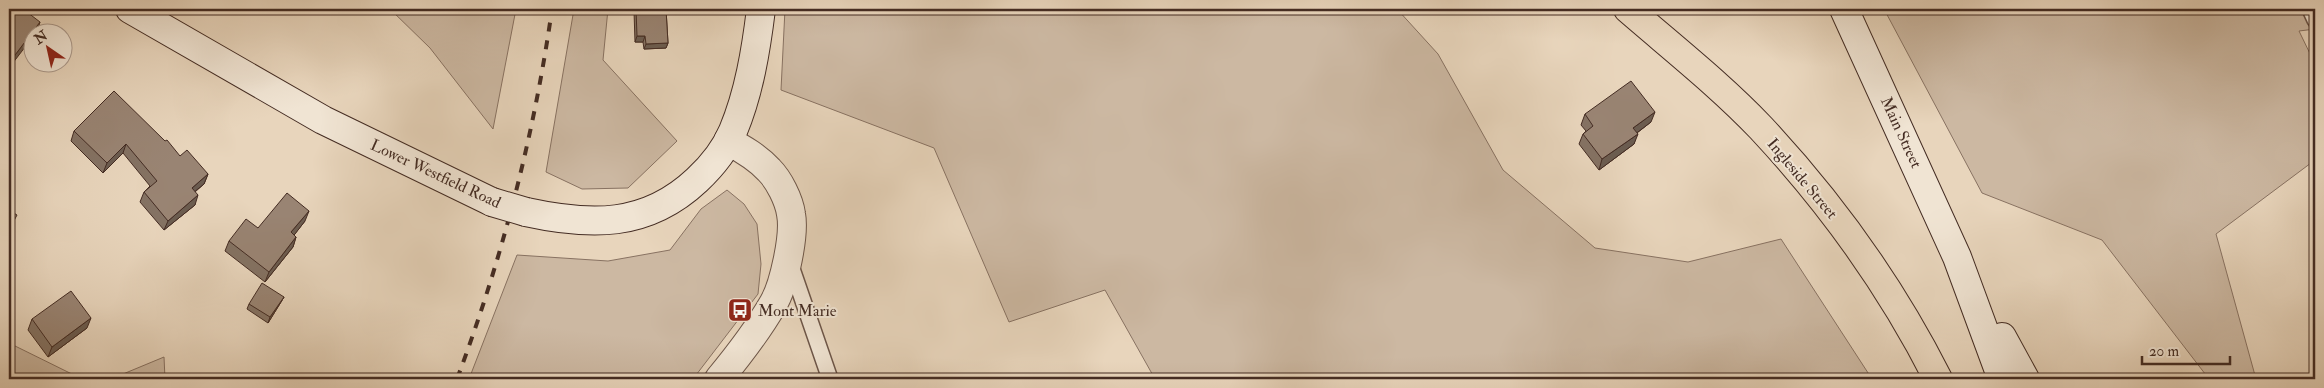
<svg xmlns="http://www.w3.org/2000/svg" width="2324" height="388" font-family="'IM FELL Double Pica',serif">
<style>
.green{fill:#ccb8a2;stroke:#887262}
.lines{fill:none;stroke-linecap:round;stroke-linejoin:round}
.lane-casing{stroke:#6d5649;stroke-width:18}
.street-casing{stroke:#6d5649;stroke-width:30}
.secondary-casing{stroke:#442c23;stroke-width:30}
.primary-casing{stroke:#442c23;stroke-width:30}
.lane{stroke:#f0e4d3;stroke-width:15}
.street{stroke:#f0e4d3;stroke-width:28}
.secondary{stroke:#f0e4d3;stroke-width:28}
.primary{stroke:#e8d5bc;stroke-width:28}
.rail{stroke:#442c23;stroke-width:4;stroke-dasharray:9 9;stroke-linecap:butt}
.secondary-bridge-casing{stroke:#442c23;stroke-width:30;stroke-linecap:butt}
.secondary-bridge{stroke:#f0e4d3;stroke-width:28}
.wall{fill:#847263;stroke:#442c23}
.shaded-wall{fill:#6b5c50;stroke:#442c23}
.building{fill:#998473;stroke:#442c23}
.labels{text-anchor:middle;stroke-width:4;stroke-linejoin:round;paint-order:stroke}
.street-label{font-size:16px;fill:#442c23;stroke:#f0e4d3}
.poi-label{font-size:16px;fill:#442c23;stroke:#f0e4d3;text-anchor:start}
</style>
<rect width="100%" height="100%" fill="#e8d5bc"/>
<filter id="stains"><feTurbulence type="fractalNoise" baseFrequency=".004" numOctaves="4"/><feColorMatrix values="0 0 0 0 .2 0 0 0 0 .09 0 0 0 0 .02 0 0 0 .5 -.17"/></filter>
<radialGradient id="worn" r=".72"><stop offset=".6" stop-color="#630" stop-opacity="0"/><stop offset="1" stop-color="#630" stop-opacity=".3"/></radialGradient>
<g class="green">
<path d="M390,9H516L493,129L430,48Z"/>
<path d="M574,9H608L603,60L677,141L628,188L582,189L546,172Z"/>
<path d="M785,9H1397L1438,54L1503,170L1595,248L1688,262L1781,239L1872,379H1155L1105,290L1009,322L934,148L781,90Z"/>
<path d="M1884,9H2315V29L2299,31L2315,64V160L2216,234L2256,379H2209L2102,240L1982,193Z"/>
<path d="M727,190L744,204L757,224L761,264L758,294L693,379H469L517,255L608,261L670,250L701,209Z"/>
<path d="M9,343L82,379H9Z"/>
<path d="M164,357L165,379H111Z"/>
</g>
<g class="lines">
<defs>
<g id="lane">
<path d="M2310,9L2315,20"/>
<path d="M790,263L830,379"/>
</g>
<path id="street" d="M719,379C738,356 758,330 773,304C784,286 795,235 791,214C789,200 779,180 769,170C757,157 743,149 728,141"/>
<g id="secondary">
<path d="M130,9L323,120L492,202"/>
<path d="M1844,9L1957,257L2002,379"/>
<path d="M526,212C590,226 646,228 697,180C712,166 725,150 733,131C749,93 756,50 761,9"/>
<path d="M2002,337L2025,379"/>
</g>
<path id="primary" d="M1628,9C1673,48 1720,85 1761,128C1831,203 1892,288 1938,379"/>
</defs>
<use href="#lane" class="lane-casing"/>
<use href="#street" class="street-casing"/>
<use href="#secondary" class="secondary-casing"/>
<use href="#primary" class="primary-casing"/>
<use href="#lane" class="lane"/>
<use href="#street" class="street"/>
<use href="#secondary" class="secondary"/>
<use href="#primary" class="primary"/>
<path class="rail" d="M457,379C502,259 534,136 552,9"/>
<defs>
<path id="secondary-bridge" d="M492,202L526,212"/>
</defs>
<use href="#secondary-bridge" class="secondary-bridge-casing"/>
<use href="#secondary-bridge" class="secondary-bridge"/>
</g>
<g class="wall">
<path d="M635,9H666L668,43L666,48L644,49L643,42H635L634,11Z"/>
<path d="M1585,114L1651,122L1637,133L1634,144L1599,170L1579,144L1583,134L1586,131L1581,125Z"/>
<path d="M74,131L180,156L208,174L204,184L195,192V205L164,230L140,202L144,192L150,186L123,153L103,173L71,141Z"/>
<path d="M305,221L294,235L296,237L293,247L265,282L225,251L229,241L258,228Z"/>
<path d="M284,297L281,302L268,323L247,309L249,304Z"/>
<path d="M32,319L87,328L48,357L28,330Z"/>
</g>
<g class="shaded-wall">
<path d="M40,22L37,32H32V38L9,68V63Z"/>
<path d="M637,36H645L643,42H635Z"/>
<path d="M668,43L666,48L644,49L646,44Z"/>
<path d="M1655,112L1651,122L1630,138L1633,128Z"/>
<path d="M1638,134L1634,144L1599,170L1602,159Z"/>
<path d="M126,144L123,153L103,173L107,163Z"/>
<path d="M208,174L204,184L188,197L192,188Z"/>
<path d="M198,195L195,205L164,230L168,221Z"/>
<path d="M309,211L305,221L288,243L291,232Z"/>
<path d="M296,237L293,247L265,282L269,272Z"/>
<path d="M284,297L281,302L268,323L270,317Z"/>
<path d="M91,318L87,328L48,357L52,347Z"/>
</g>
<g class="building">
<path d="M20,9H23L40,22L9,63V11L14,16Z"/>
<path d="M636,9H666L668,43L646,44L645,36H637Z"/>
<path d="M1631,81L1655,112L1633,128L1638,134L1602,159L1583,134L1593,126L1585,114Z"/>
<path d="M114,91L165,141L167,140L180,156L187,150L208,174L192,188L198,195L168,221L144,192L157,181L126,144L107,163L74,131Z"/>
<path d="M287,193L309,211L291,232L296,237L269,272L229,241L246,219L258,228Z"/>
<path d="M9,210L17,215L9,230Z"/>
<path d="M262,283L284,297L270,317L249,304Z"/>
<path d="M71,291L91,318L52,347L32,319Z"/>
</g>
<defs>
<symbol id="bus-square" viewBox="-11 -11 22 22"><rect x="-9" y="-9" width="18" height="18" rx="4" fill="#8f2418" stroke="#f0e4d3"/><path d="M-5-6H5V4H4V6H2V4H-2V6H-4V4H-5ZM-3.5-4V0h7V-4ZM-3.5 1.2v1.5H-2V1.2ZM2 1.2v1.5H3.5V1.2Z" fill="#fff"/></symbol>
</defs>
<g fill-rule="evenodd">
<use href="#bus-square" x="726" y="296" width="28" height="28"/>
</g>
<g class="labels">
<g class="street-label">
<text transform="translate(1902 132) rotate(65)" y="6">Main Street</text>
<text transform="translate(436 173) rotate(25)" y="6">Lower Westfield Road</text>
<text transform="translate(1803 178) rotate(50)" y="6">Ingleside Street</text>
</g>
<g class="poi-label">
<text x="758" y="316">Mont Marie</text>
</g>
</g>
<rect width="2324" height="388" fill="none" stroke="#e8d5bc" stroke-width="30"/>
<rect x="10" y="10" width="2304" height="368" fill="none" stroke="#442c23" stroke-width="2.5"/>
<rect x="15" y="15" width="2294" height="358" fill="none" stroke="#442c23"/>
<g transform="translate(48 48) rotate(326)"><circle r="24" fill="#f0e4d3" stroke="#ab9a8d"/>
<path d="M0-4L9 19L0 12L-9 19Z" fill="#8f2418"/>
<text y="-8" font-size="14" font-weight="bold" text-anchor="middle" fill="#442c23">N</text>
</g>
<path d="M2142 356v8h88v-8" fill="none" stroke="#442c23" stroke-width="2.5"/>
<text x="2149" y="356" font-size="15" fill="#442c23" stroke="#f0e4d3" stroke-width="4" paint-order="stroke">20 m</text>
<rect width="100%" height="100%" filter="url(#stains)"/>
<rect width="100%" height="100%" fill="url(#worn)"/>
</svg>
